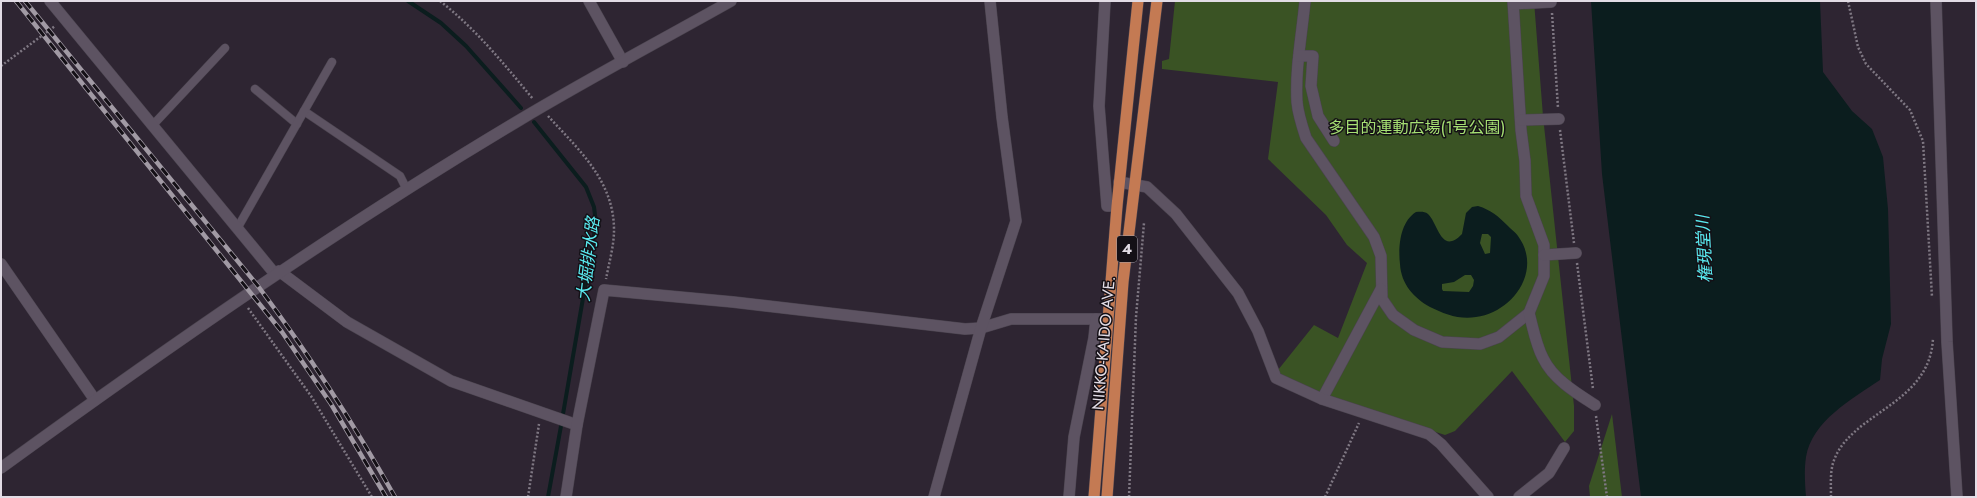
<svg xmlns="http://www.w3.org/2000/svg" width="1977" height="498" font-family="Jost,'Noto Sans JP',sans-serif">
<style>
.green{fill:#3a5324}
.water{fill:#0b1d1e;fill-rule:evenodd}
.lines{fill:none;stroke-linecap:round;stroke-linejoin:round}
.stream{stroke:#0b1d1e;stroke-width:4}
.service-casing{stroke:#4b444f;stroke-width:9}
.pedestrian-casing{stroke:#4b444f;stroke-width:12}
.minor-casing{stroke:#4b444f;stroke-width:12}
.trunk-casing{stroke:#4b444f;stroke-width:12}
.path{stroke:#7f7883;stroke-width:2.5;stroke-dasharray:2 2;stroke-linecap:butt}
.service{stroke:#5d5362;stroke-width:8}
.pedestrian{stroke:#5d5362;stroke-width:11}
.minor{stroke:#5d5362;stroke-width:11}
.trunk{stroke:#c47a53;stroke-width:11}
.rail-casing{stroke:#a19aa4;stroke-width:4.5}
.rail{stroke:#141016;stroke-width:3;stroke-dasharray:9;stroke-linecap:butt}
.labels{text-anchor:middle;stroke-width:3;stroke-linejoin:round;paint-order:stroke}
.shield{fill:#141016;stroke:#a49fa7;stroke-width:1}
.shield-label{font-size:15px;font-weight:bold;fill:#e2dce5}
.park-label{font-size:16px;fill:#a6e073;stroke:#141016}
.street-label{font-size:16px;fill:#e2dce5;stroke:#141016}
.water-label{font-size:17px;font-style:italic;fill:#5aeaf0;stroke:#141016}
</style>
<rect width="100%" height="100%" fill="#2e2532"/>
<g class="green">
<path d="M1175,1H1534L1543,116L1574,406V431L1565,442L1512,371L1455,431L1445,435L1330,398L1282,376L1278,370L1314,325L1338,338L1367,263L1347,245L1326,215L1268,159L1278,82L1162,69V61L1169,59Z"/>
<path d="M1612,414L1622,497H1590L1589,486Z"/>
</g>
<g class="water">
<path d="M1591,1H1820L1823,72L1852,111L1872,129L1883,157L1888,209L1891,324L1882,359L1880,380C1852,399 1812,421 1806,457C1804,470 1805,484 1806,497H1641L1602,174Z"/>
<path d="M1478,206C1491,210 1498,216 1508,226C1511,229 1516,233 1518,236C1543,270 1513,312 1476,317C1460,320 1444,314 1430,307C1414,298 1401,284 1400,264C1398,247 1400,222 1416,212C1420,212 1424,211 1428,214C1438,223 1441,256 1462,234L1466,213L1472,207ZM1482,234H1488L1491,237L1490,253L1485,254L1480,243ZM1465,275H1471L1474,280L1473,286L1469,292L1443,291L1442,289V284L1454,282Z"/>
</g>
<g class="lines">
<g class="stream">
<path d="M408,1L441,23L466,46L521,108"/>
<path d="M534,122L586,187L594,207L596,223L563,414"/>
<path d="M548,497L561,426"/>
</g>
<defs>
<g id="service">
<path d="M255,89L297,124"/>
<path d="M304,111L400,176L407,190"/>
<path d="M152,126L225,48"/>
<path d="M238,227L332,62"/>
</g>
<g id="pedestrian">
<path d="M1305,1C1302,34 1295,69 1297,102C1298,114 1302,126 1306,138L1374,237L1381,256L1382,299L1393,315L1414,330L1442,342L1480,344L1499,337L1529,313L1544,276V245L1526,196L1525,161L1521,130L1513,1"/>
<path d="M1514,4L1551,2"/>
<path d="M1299,56H1313L1311,86L1318,116L1334,141"/>
<path d="M1521,120L1559,119"/>
<path d="M1544,255L1576,253"/>
<path d="M1529,313C1533,328 1536,345 1543,358C1553,379 1576,393 1595,405"/>
<path d="M1322,399L1381,289"/>
</g>
<g id="minor">
<path d="M50,1L275,274"/>
<path d="M589,1L623,62"/>
<path d="M1105,1L1099,106L1107,206H1117"/>
<path d="M1936,1L1947,342L1957,497"/>
<path d="M1119,182L1147,187L1176,214L1238,293L1258,331L1276,378L1322,399L1429,434L1441,444L1488,497"/>
<path d="M1,264L95,400"/>
<path d="M279,271L347,322L451,381L577,425"/>
<path d="M1,468C169,346 340,227 518,121C588,79 660,41 731,1"/>
<path d="M566,497L577,425L604,290L733,302L965,329L981,328L1011,319H1108"/>
<path d="M934,497L981,328L1016,221L1002,117L990,1"/>
<path d="M1069,497L1074,437L1094,338L1096,319"/>
<path d="M1519,497L1549,473L1564,448"/>
</g>
<g id="trunk">
<path d="M1094,497L1117,206L1138,1"/>
<path d="M1107,497L1123,282L1157,1"/>
</g>
</defs>
<use href="#service" class="service-casing"/>
<use href="#pedestrian" class="pedestrian-casing"/>
<use href="#minor" class="minor-casing"/>
<use href="#trunk" class="trunk-casing"/>
<g class="path">
<path d="M440,1C476,29 504,64 533,99"/>
<path d="M1848,1L1858,47L1866,64L1910,110L1923,141L1932,297"/>
<path d="M1552,13L1558,108"/>
<path d="M1,66L55,26"/>
<path d="M548,116C579,150 614,181 614,230C614,246 609,263 606,279"/>
<path d="M1560,130L1574,243"/>
<path d="M1577,263L1593,389"/>
<path d="M248,308L311,396L372,497"/>
<path d="M1596,416L1607,497"/>
<path d="M528,497L539,424"/>
<path d="M1129,497L1136,317L1144,223"/>
<path d="M1325,497L1359,423"/>
<path d="M1831,497C1831,486 1830,474 1833,463C1849,412 1930,406 1933,338"/>
</g>
<use href="#service" class="service"/>
<use href="#pedestrian" class="pedestrian"/>
<use href="#minor" class="minor"/>
<use href="#trunk" class="trunk"/>
<defs>
<g id="rail">
<path d="M16,1L282,332L331,404L386,497"/>
<path d="M25,1L258,286C308,353 354,424 395,497"/>
</g>
</defs>
<use href="#rail" class="rail-casing"/>
<use href="#rail" class="rail"/>
</g>
<g class="labels">
<rect class="shield" x="1117" y="236" width="20" height="26" rx="3"/>
<g class="shield-label">
<text x="1127" y="254">4</text>
</g>
<g class="park-label">
<text x="1417" y="133">多目的運動広場(1号公園)</text>
</g>
<g class="street-label">
<text transform="translate(1103 343) rotate(-85)" y="6">NIKKO-KAIDO AVE.</text>
</g>
<g class="water-label">
<text transform="translate(1704 249) rotate(-93)" y="6">権現堂川</text>
<text transform="translate(588 259) rotate(-83)" y="6">大堀排水路</text>
</g>
</g>
<rect width="1977" height="498" fill="none" stroke="#e2dce5" stroke-width="4"/>
</svg>
